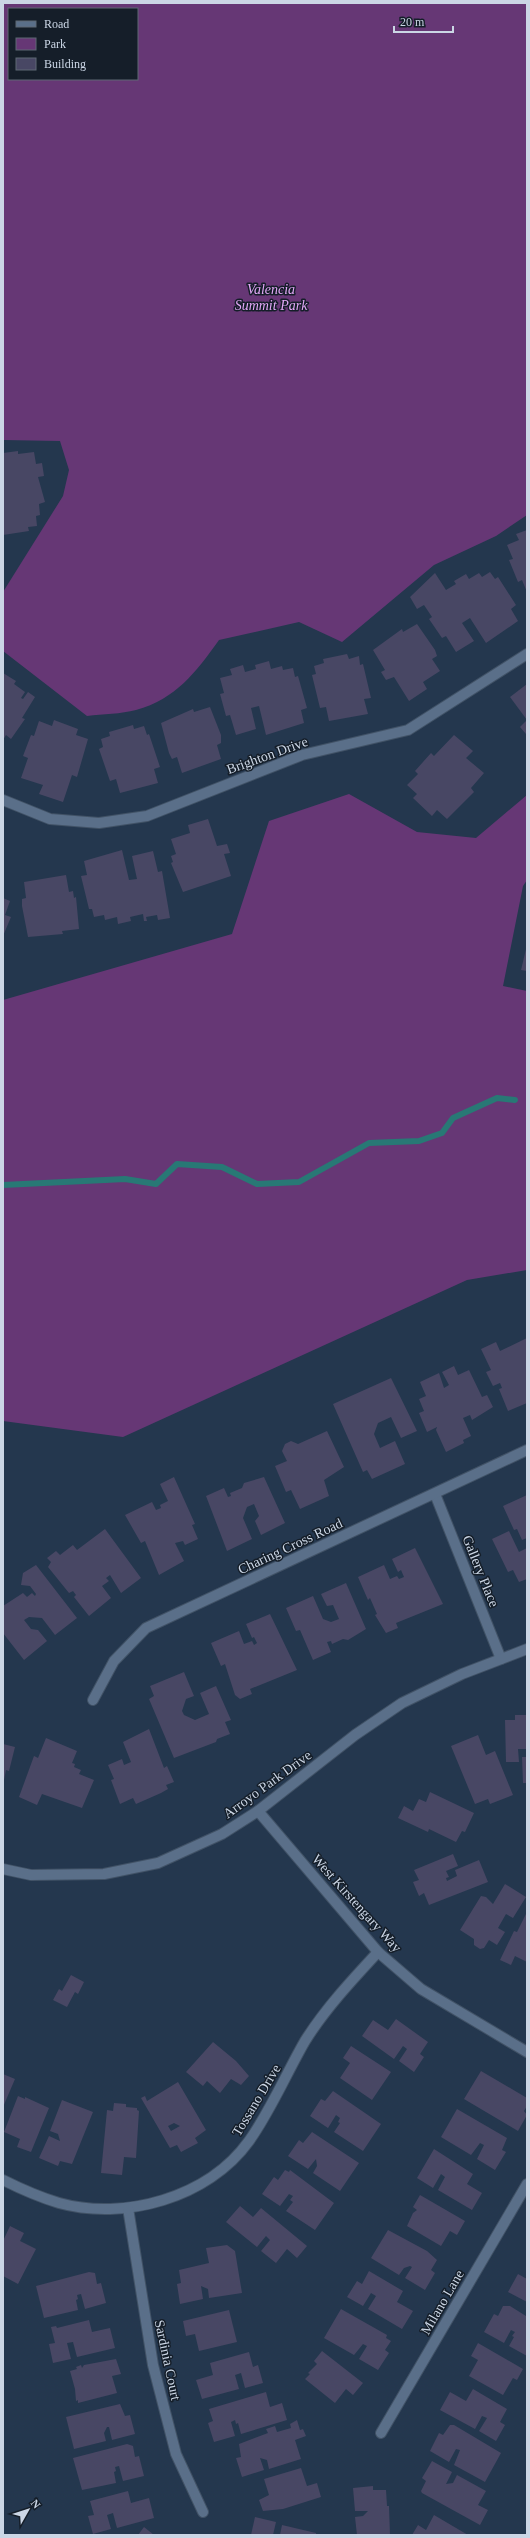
<svg xmlns="http://www.w3.org/2000/svg" width="530" height="2538" font-family="Georgia,serif">
<style>
.green{fill:#663775;fill-rule:evenodd}
.lines{fill:none;stroke-linecap:round;stroke-linejoin:round}
.stream{stroke:#287875;stroke-width:6}
.building{fill:#484764;fill-rule:evenodd}
.street-casing{stroke:#415266;stroke-width:12}
.street{stroke:#5a6f89;stroke-width:10}
.labels{text-anchor:middle;stroke-width:3;stroke-linejoin:round;paint-order:stroke}
.park-label{font-size:14px;font-style:italic;fill:#e2a7f6;stroke:#151e29}
.street-label{font-size:14px;fill:#cbd6e5;stroke:#151e29}
</style>
<rect width="100%" height="100%" fill="#24374e"/>
<g class="green">
<path d="M3,3H527V515L496,536L434,565L342,642L299,622L219,640C196,672 176,699 136,710C121,714 103,714 87,716L3,651V592L63,496L69,470L60,441L3,440ZM9,9H137V79H9Z"/>
<path d="M349,794L417,832L476,838L527,795V880L523,886L503,986L527,991V1270L467,1280L123,1437L3,1421V1000L232,934L269,821Z"/>
</g>
<g class="lines">
<path class="stream" d="M3,1185L125,1179L156,1184L177,1164L222,1167L257,1184L299,1182L369,1143L419,1141L442,1133L453,1118L497,1098L515,1100"/>
</g>
<g class="building">
<path d="M18,451V454L34,452L36,464L42,463L44,476L38,477L45,502L39,504L40,515L36,516L37,526L28,527L29,531L3,535V453Z"/>
<path d="M527,530V592L522,580L518,582L509,560L513,559L507,545L519,540L516,534Z"/>
<path d="M490,572L495,579L498,577L516,605L511,609L518,621L486,643L470,618L462,623L474,641L456,652L446,636L442,638L429,619L432,617L424,605L417,609L410,597L435,573L446,590L456,584L454,581L466,574L469,579L479,573L482,577Z"/>
<path d="M417,624L435,650L437,656L432,659L440,671L423,682L427,689L409,701L394,677L386,680L381,672L385,670L373,650L402,629L403,632Z"/>
<path d="M347,654L349,659L359,656L360,665L363,664L371,698L364,699L368,714L329,721L326,707L320,708L312,675L316,674L314,666L324,663L323,659Z"/>
<path d="M269,661L271,669L282,666L283,670L293,668L295,677L298,676L307,708L301,710L304,723L266,735L259,706L251,708L256,729L236,735L230,715L226,716L220,694L224,693L220,678L232,675L230,669L243,665L245,672L256,669L255,665Z"/>
<path d="M3,673L16,681L14,684L25,692L21,698L23,699L28,692L35,697L22,718L25,719L11,739L6,735L3,740Z"/>
<path d="M527,684V720L510,697Z"/>
<path d="M210,707L221,735V743L217,745L221,759L182,773L177,757L172,759L169,753L161,723L193,709L194,712Z"/>
<path d="M54,720L78,729L76,735L88,739L77,777L72,775L63,802L39,794L43,785L21,778L28,758L23,756L31,735L34,736L39,721L52,726Z"/>
<path d="M527,720V733L526,734L520,727Z"/>
<path d="M133,725L134,729L144,726L147,735L149,734L160,767L154,769L158,783L120,793L116,779L110,781L99,749L103,747L101,739L110,736L109,732Z"/>
<path d="M454,735L473,751L466,758L484,773L471,788L474,792L447,819L437,810L432,816L413,798L417,794L407,785L418,774L415,771L431,753L434,756Z"/>
<path d="M208,819L217,846L227,844L230,853L224,854L231,876L183,892L171,863L173,862L171,856L176,854L171,839L190,833L188,825Z"/>
<path d="M122,850L129,880L137,879L132,856L153,851L158,872L162,871L170,918L158,920L157,915L146,917L147,921H144L143,914L130,917L131,921L118,924L117,917L105,920L104,915L94,917L92,909H89L81,876L87,875L84,861Z"/>
<path d="M66,875L69,892L73,891L74,898L76,897L79,929L62,931L63,934L28,937L22,906V899L26,898L24,882Z"/>
<path d="M3,898L10,901L5,915L11,917L3,936Z"/>
<path d="M527,945V971L521,970Z"/>
<path d="M527,1338V1403L508,1411L499,1389L502,1388L500,1383L493,1386L486,1372L491,1370L481,1349L496,1342L500,1351Z"/>
<path d="M454,1366L458,1375L469,1370L482,1397L487,1395L493,1407L472,1420L470,1415L463,1418L471,1436L463,1440L464,1443L446,1452L436,1430L437,1427L427,1432L419,1413L424,1411L419,1399L426,1396L420,1382L439,1373L444,1388L449,1385L442,1372Z"/>
<path d="M391,1378L417,1431L401,1438L391,1417L378,1423L374,1434L380,1448L395,1441L405,1464L372,1479L367,1470L363,1472L333,1404Z"/>
<path d="M327,1431L344,1467L324,1480L329,1496L300,1509L291,1490L286,1492L275,1466L287,1461L282,1451L285,1444L291,1441L298,1444Z"/>
<path d="M174,1477L195,1524L192,1525L198,1539L185,1545L183,1541L175,1543L184,1561L159,1575L145,1541L141,1543L125,1515L152,1502L156,1510L161,1508L160,1505L168,1501L160,1484Z"/>
<path d="M264,1477L285,1523L261,1535L255,1521L259,1516L254,1504L247,1507L243,1518L252,1539L227,1551L206,1496L224,1488L228,1497L231,1496L230,1493L242,1488L244,1483Z"/>
<path d="M527,1495V1538L522,1540L517,1529L514,1530L503,1506Z"/>
<path d="M105,1529L141,1578L121,1593L110,1575L106,1578L109,1581L102,1586L111,1598L89,1616L74,1597L76,1595L73,1591L69,1593L48,1567L51,1562L47,1558L56,1551L60,1555L73,1545L77,1550Z"/>
<path d="M509,1531L519,1552L527,1548V1579L519,1582L513,1570L508,1572L492,1539Z"/>
<path d="M415,1548L443,1604L396,1623L398,1628L386,1633L375,1615L377,1614L370,1598L368,1600L358,1577L384,1565L390,1579L397,1576L399,1579L404,1577L401,1570L398,1572L392,1559Z"/>
<path d="M36,1565L77,1618L55,1635L42,1618L29,1617L24,1620L31,1629L38,1630L47,1641L24,1660L3,1633V1606L23,1593L27,1597L32,1593L35,1596L36,1594L30,1586L21,1585L23,1573Z"/>
<path d="M346,1583L366,1629L348,1640L343,1639L332,1644L331,1641L327,1642L331,1652L313,1660L300,1630L296,1631L286,1608L313,1596L323,1619L331,1622L339,1619L333,1605L327,1606L321,1594Z"/>
<path d="M270,1614L297,1670L250,1689L252,1694L240,1699L235,1695L225,1664L221,1666L211,1643L239,1631L244,1644L252,1641L254,1645L257,1643L254,1637L252,1638L246,1624Z"/>
<path d="M184,1672L194,1696L186,1699L182,1711L184,1715L195,1720L209,1714L200,1693L216,1686L231,1720L225,1722L230,1734L217,1739L216,1742L174,1758L149,1699L154,1696L150,1686Z"/>
<path d="M515,1715H527V1746L526,1749H518L519,1762H506L505,1720H515Z"/>
<path d="M149,1729L164,1768L167,1766L174,1782L166,1785L168,1789L161,1793L136,1804L133,1798L120,1804L111,1780L114,1779L108,1765L122,1759L124,1765L131,1762L123,1742Z"/>
<path d="M478,1735L486,1755L495,1751L513,1795L490,1804L488,1799L475,1804L451,1746Z"/>
<path d="M46,1738L77,1751L72,1763L75,1764L74,1767L81,1770L79,1774L94,1780L82,1808L42,1794L37,1805L19,1797L34,1756L38,1758Z"/>
<path d="M3,1744L15,1747L9,1771L6,1770L4,1780Z"/>
<path d="M522,1757H527V1783H523Z"/>
<path d="M430,1792L474,1813L465,1832L462,1831L456,1842L429,1829L428,1832L398,1818L404,1806L413,1811L419,1799L426,1802Z"/>
<path d="M453,1854L458,1866L446,1871L449,1877L446,1878L447,1881L457,1876L455,1870L479,1860L488,1882L429,1905L424,1893L419,1896L413,1882L419,1880L414,1870Z"/>
<path d="M505,1884L526,1897L513,1918L506,1914L498,1928L505,1932L497,1945L489,1940L484,1948L480,1949L474,1945V1939L460,1930L481,1896L486,1897L493,1904Z"/>
<path d="M527,1912V1962L515,1956L511,1965L500,1960L514,1931L517,1932Z"/>
<path d="M71,1975L84,1982L78,1994L75,1992L67,2007L53,2000L59,1989L62,1991Z"/>
<path d="M396,2019L428,2042L420,2054L424,2057L414,2072L399,2061L407,2049L403,2046L394,2059L362,2036L373,2020L388,2030Z"/>
<path d="M213,2042L236,2061L249,2076L241,2085L231,2079L220,2093L207,2081L203,2086L186,2072Z"/>
<path d="M351,2046L391,2072L372,2100L340,2078L350,2063L343,2058Z"/>
<path d="M481,2071L527,2098V2106L524,2111L527,2115L518,2131L464,2099Z"/>
<path d="M3,2074L15,2079L3,2107Z"/>
<path d="M178,2082L206,2130L195,2138L198,2143L181,2152L177,2145L170,2148L141,2098L145,2096L147,2101ZM174,2123L180,2126L171,2131L168,2126Z"/>
<path d="M333,2091L381,2124L363,2151L334,2132L340,2123L338,2122L340,2118L336,2115L328,2128L310,2116L321,2099L325,2101Z"/>
<path d="M18,2096L25,2099V2097L49,2108L31,2152L17,2147L20,2139L4,2132Z"/>
<path d="M62,2100L93,2112L72,2164L60,2161L58,2166L39,2158L49,2136L60,2141L58,2134L50,2131Z"/>
<path d="M114,2103L126,2104V2107L137,2108V2110L139,2111L136,2158L124,2157L122,2175L101,2173L107,2110L113,2111Z"/>
<path d="M457,2109L507,2138L502,2150L506,2152L495,2170L477,2159L484,2145L480,2143L471,2155L441,2137Z"/>
<path d="M312,2132L359,2163L340,2191L313,2173L317,2166L316,2159L308,2169L288,2156L299,2140L303,2143Z"/>
<path d="M434,2149L473,2174L467,2184L482,2193L472,2210L438,2190L445,2177L441,2174L433,2188L417,2178Z"/>
<path d="M285,2170L289,2172L290,2170L334,2203L315,2230L286,2211L293,2202L290,2200L293,2196L289,2194L280,2206L262,2194L274,2177L278,2180Z"/>
<path d="M420,2195L465,2221L457,2235L450,2231L441,2246L407,2226L413,2213L417,2210L413,2207Z"/>
<path d="M240,2206L253,2217L261,2208L307,2246L297,2258L287,2249L276,2263L261,2251L270,2240L266,2236L257,2247L226,2222Z"/>
<path d="M10,2226L24,2233L20,2241L36,2249L18,2284L3,2276V2241Z"/>
<path d="M388,2230L427,2251L437,2260L431,2270L435,2273L425,2290L405,2278L412,2267L410,2266L404,2268L399,2275L371,2258Z"/>
<path d="M227,2245L235,2251L242,2293L209,2298L208,2289L201,2286L203,2299L180,2304L177,2284L181,2283L179,2270L209,2263L206,2248Z"/>
<path d="M369,2271L403,2291L397,2302L413,2311L402,2329L368,2309L376,2296L371,2293L363,2306L347,2297L357,2281L362,2284Z"/>
<path d="M89,2272L95,2273L97,2284L101,2283L106,2303L85,2309L81,2294L77,2295L78,2299L76,2300L78,2310L44,2318L36,2286Z"/>
<path d="M518,2274L527,2279V2302L508,2292Z"/>
<path d="M503,2306H510L526,2316L527,2356L509,2346L514,2337L512,2336L515,2332L511,2330L504,2343L484,2332L494,2314L498,2316Z"/>
<path d="M341,2309L387,2335L386,2338L391,2341L385,2350L389,2353L378,2370L359,2359L367,2346L363,2344L354,2355L324,2338Z"/>
<path d="M229,2310L237,2342L199,2351L195,2334L186,2336L183,2321Z"/>
<path d="M89,2320L92,2332L110,2328L115,2348L77,2357L73,2342L67,2343L71,2359L53,2363L49,2344L55,2343L51,2327L56,2326L57,2328Z"/>
<path d="M478,2343L523,2369L517,2380L513,2378L503,2395L469,2376L478,2360L471,2356Z"/>
<path d="M322,2351L363,2383L353,2395L346,2389L335,2403L305,2379L310,2374L308,2373L317,2364L314,2361Z"/>
<path d="M249,2352L253,2367L258,2365L263,2383L245,2388L241,2373L235,2375L239,2389L202,2399L196,2380L213,2375L210,2363Z"/>
<path d="M116,2359L121,2374L112,2376L117,2393L78,2403V2400L76,2401L75,2389L70,2371L77,2369L76,2367L81,2365L82,2368L84,2365Z"/>
<path d="M473,2389L507,2409L500,2422L505,2425L496,2441L479,2431L487,2418L482,2416L475,2429L440,2410L450,2392L466,2401Z"/>
<path d="M266,2392L270,2407L282,2403L287,2420L241,2434L238,2423L236,2424L235,2420L231,2422L235,2436L214,2442L208,2423L213,2421L209,2409Z"/>
<path d="M120,2404L125,2416L130,2415L135,2434L112,2440L109,2427H107L104,2433L106,2441L74,2449L66,2417Z"/>
<path d="M297,2420L300,2430L303,2429L306,2436L295,2440L301,2459L269,2469L267,2460L260,2458L264,2470L242,2477L236,2458L241,2457L239,2444L268,2433L266,2429L275,2426L277,2432L291,2428L290,2424Z"/>
<path d="M450,2425H454L501,2453L485,2482L454,2465L460,2450L456,2449L449,2462L430,2451L439,2433L443,2435Z"/>
<path d="M127,2444L133,2446L135,2457L139,2456L144,2476L123,2481L119,2466L115,2467L116,2471L114,2472L116,2483L82,2490L73,2458Z"/>
<path d="M432,2461L452,2472L446,2484L453,2483L457,2475L486,2491L478,2505L488,2510L480,2525L422,2493L421,2491L426,2481L422,2478Z"/>
<path d="M301,2468L307,2486L317,2483L321,2497L283,2509L263,2511L259,2500L269,2495L264,2479Z"/>
<path d="M373,2486V2490H386L387,2506H389L390,2535H357L355,2517L363,2516L368,2511H355L353,2488Z"/>
<path d="M128,2491L131,2503L149,2498L154,2518L117,2528L113,2513L107,2515L111,2529L93,2534L88,2516L94,2515L90,2501Z"/>
<path d="M434,2515L468,2535H412L418,2525L426,2530Z"/>
<path d="M255,2517L276,2522L273,2535H251Z"/>
<path d="M282,2525L316,2533V2535H280Z"/>
<path d="M144,2527L154,2535H138Z"/>
</g>
<g class="lines">
<defs>
<g id="street">
<path d="M3,800L50,819L99,823L147,816L302,755L408,730L527,654"/>
<path d="M435,1494L501,1659"/>
<path d="M93,1700L114,1661L146,1628L527,1450"/>
<path d="M258,1811L378,1952L421,1989L527,2052"/>
<path d="M3,1869L31,1875L104,1874L158,1863L222,1834L258,1811L355,1735L402,1703L462,1674L527,1649"/>
<path d="M3,2180C21,2189 39,2197 59,2203C124,2221 208,2198 249,2141C271,2110 286,2074 305,2041C325,2009 352,1980 378,1952"/>
<path d="M128,2208L153,2365L176,2454L203,2512"/>
<path d="M381,2433L527,2184"/>
</g>
</defs>
<use href="#street" class="street-casing"/>
<use href="#street" class="street"/>
</g>
<g class="labels">
<g class="park-label">
<text x="271" y="294">Valencia<tspan x="271" dy="16">Summit Park</tspan></text>
</g>
<g class="street-label">
<text transform="translate(267 755) rotate(-20)" y="5">Brighton Drive</text>
<text transform="translate(290 1546) rotate(-25)" y="5">Charing Cross Road</text>
<text transform="translate(481 1571) rotate(68)" y="5">Gallery Place</text>
<text transform="translate(267 1784) rotate(-36)" y="5">Arroyo Park Drive</text>
<text transform="translate(357 1903) rotate(48)" y="5">West Kirstengary Way</text>
<text transform="translate(256 2100) rotate(-59)" y="5">Tossano Drive</text>
<text transform="translate(442 2302) rotate(-60)" y="5">Milano Lane</text>
<text transform="translate(168 2360) rotate(78)" y="5">Sardinia Court</text>
</g>
</g>
<rect width="530" height="2538" fill="none" stroke="#cbd6e5" stroke-width="8"/>
<rect x="8" y="8" width="130" height="72" fill="#151e29" stroke="#5e6874"/>
<rect x="16" y="21" width="20" height="6" fill="#5a6f89" stroke="#5e6874"/>
<text x="44" y="28" font-size="12" fill="#cbd6e5">Road</text>
<rect x="16" y="38" width="20" height="12" fill="#663775" stroke="#5e6874"/>
<text x="44" y="48" font-size="12" fill="#cbd6e5">Park</text>
<rect x="16" y="58" width="20" height="12" fill="#484764" stroke="#5e6874"/>
<text x="44" y="68" font-size="12" fill="#cbd6e5">Building</text>
<g transform="translate(28 2510) rotate(51)" stroke="#151e29" stroke-width="3" paint-order="stroke">
<path d="M0-3L7 15L0 10L-7 15Z" fill="#cbd6e5"/>
<text y="-6" font-size="11" font-weight="bold" text-anchor="middle" fill="#cbd6e5">N</text>
</g>
<path d="M394 26v6h59v-6" fill="none" stroke="#cbd6e5" stroke-width="2"/>
<text x="400" y="26" font-size="12" fill="#cbd6e5" stroke="#151e29" stroke-width="3" paint-order="stroke">20 m</text>
</svg>
